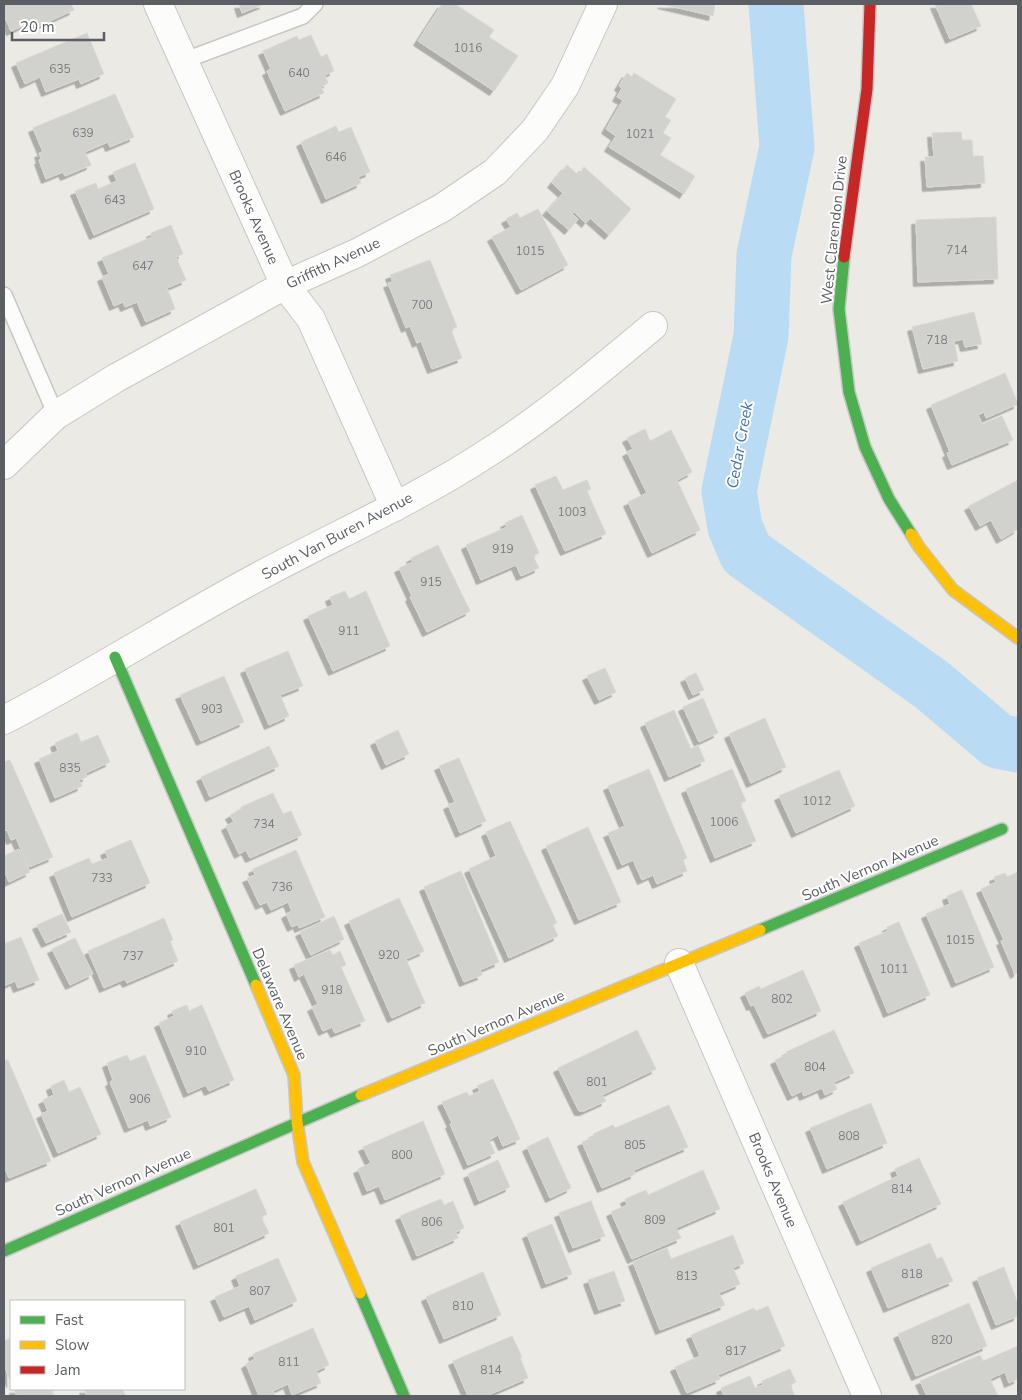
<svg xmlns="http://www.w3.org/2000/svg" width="1022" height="1400" font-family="'Nunito Sans',sans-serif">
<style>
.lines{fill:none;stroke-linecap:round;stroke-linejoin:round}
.river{stroke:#badbf4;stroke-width:55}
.building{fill:#d1d1ce;stroke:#dad8d4;filter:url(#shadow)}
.lane-casing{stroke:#c6c6c6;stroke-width:18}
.street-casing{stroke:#c6c6c6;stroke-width:30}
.fast-casing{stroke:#c6c6c6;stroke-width:14}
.slow-casing{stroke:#c6c6c6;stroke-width:14}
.jam-casing{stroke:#c6c6c6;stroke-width:14}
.lane{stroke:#fcfcfb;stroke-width:15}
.street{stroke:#fcfcfb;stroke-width:28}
.fast{stroke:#4caf50;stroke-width:11}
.slow{stroke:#ffc107;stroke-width:11}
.jam{stroke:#c62828;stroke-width:11}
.labels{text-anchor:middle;stroke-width:4;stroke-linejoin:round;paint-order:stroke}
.number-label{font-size:12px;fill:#7a7c7f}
.street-label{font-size:15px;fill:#5b5e63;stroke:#fff}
.water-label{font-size:16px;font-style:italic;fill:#4375ab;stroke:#fff}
</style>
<defs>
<filter id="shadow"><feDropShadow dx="-4.5" dy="4.5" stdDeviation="0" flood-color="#0004"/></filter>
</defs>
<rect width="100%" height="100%" fill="#ebeae5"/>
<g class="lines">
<path class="river" d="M776,4L787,147L764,255L761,336L729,491L735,527L746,553L932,685L998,741L1018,745"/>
</g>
<g class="building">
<path d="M4,4H71L74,10L39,26L36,20L11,31L4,15Z"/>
<path d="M239,4H264L242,13Z"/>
<path d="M442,4H455L494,30L489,37L518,56L494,91L418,41Z"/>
<path d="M662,4H715L713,16Z"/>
<path d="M935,4H971L981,26L950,39Z"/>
<path d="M87,33L104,74L81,84L79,79L46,92L40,77L25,84L16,63Z"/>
<path d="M311,35L321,57L327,54L334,71L325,75L328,83L321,87L324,93L285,111L267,71L271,69L263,51L297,36L299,40Z"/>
<path d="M627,73L632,77L634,73L676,99L665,117L671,120L663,133L671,138L660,155L695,176L684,194L609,147L616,136L606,129L623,100L617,97L622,88L619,86Z"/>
<path d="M115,94L134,137L110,147L108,142L85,152L91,165L65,176L63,172L46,179L39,160L41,159L39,153L43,152L33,128Z"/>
<path d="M336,126L339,132L351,127L370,172L358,177L361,183L326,199L301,142Z"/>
<path d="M961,132L962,140H972L973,156H983L985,183L927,187L925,157H934L932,133Z"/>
<path d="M135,163L154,209L94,235L75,191L96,183L98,189L117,181L113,172Z"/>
<path d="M567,165L578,175L584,167L631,209L609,235L590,218L586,223L574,212L572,214L578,219L569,230L547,211L563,193L552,183Z"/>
<path d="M538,209L568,265L521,290L492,237L511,227L506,219L517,213L520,218Z"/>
<path d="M996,217L998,279L918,282L916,220Z"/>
<path d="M171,225L183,254L176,257L186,280L167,288L175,309L146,322L137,302L125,307L123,302L114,306L102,277L109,274L102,258L152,237L151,233Z"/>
<path d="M430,260L457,327L451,330L462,358L432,369L421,341L417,343L410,326L406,328L388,283L393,282L390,275Z"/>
<path d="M974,312L982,344L965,347L963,339L954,341L958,361L923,369L912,327Z"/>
<path d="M1005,373L1018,404L986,418L984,412L978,415L982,424L1002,416L1013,440L952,465L947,453L950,452L931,405Z"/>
<path d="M645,429L650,441L671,430L692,472L677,480L700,530L652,553L628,502L647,493L627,452L633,449L627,438Z"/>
<path d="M556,476L563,490L587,480L591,489L587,491L606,534L565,551L535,485Z"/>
<path d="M1018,480V529L1001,539L991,520L980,526L969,506Z"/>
<path d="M522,515L539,553L533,556L539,568L521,576L516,565L481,580L466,545L507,527L505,523Z"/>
<path d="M438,545L470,611L427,632L410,597L412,596L399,568L413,562L411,558Z"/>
<path d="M345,591L349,599L366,591L390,646L333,671L308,616L333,605L330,597Z"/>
<path d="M288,651L303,686L280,695L289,716L269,725L245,669Z"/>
<path d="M605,668L616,692L599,700L587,676Z"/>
<path d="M696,673L704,690L693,695L685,678Z"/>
<path d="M224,676L244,722L201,741L180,695Z"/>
<path d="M703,698L718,733L699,742L683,707Z"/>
<path d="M674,710L691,749L698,745L705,761L669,777L645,723Z"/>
<path d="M765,718L786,767L751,783L729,734Z"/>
<path d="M398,730L409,754L386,765L375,741Z"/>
<path d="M77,733L81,742L98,735L110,762L86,773L87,777L79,780L82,786L55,798L39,759L58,751L55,743Z"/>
<path d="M269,746L279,766L210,797L201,777Z"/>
<path d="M459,758L486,821L460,833L448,805L455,802L439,766Z"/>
<path d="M10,760L53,857L29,867L16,838L11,840L7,830L4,831V762Z"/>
<path d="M649,769L687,858L683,860L687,871L657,884L653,875L642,880L633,860L622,865L608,833L625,826L608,786Z"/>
<path d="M732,769L746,801L740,803L756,841L715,858L686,789Z"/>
<path d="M839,770L855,806L796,833L779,796Z"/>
<path d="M273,793L283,814L291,811L302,835L250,858L246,850L239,854L226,826L234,822L230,815L241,809V807Z"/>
<path d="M510,821L557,923L553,925L558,936L509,958L469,869L496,856L486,832Z"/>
<path d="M588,827L621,902L579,920L546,846Z"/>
<path d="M131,840L150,883L72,917L54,873L89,858L92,864L108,858L105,851Z"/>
<path d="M19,849L30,872L9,882L4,870V856Z"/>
<path d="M296,850L325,917L299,928L298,924L292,927L286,914L292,911L288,902L271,910L267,902L260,905L247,878L255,875L253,869Z"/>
<path d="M461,871L499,962L480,970L482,975L464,982L424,887Z"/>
<path d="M1018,872V972L1015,974L1001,941L1004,940L981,889L996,882L994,877L1005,873L1007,877Z"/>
<path d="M962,890L994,967L956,983L926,914L950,904L947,896Z"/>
<path d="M399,898L424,951L406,959L425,1003L392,1018L349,921Z"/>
<path d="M62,914L71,932L46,943L37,925Z"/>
<path d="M334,916L344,939L311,955L300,932Z"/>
<path d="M164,918L173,940L170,941L178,961L127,983L125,979L104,988L88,951Z"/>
<path d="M899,922L930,995L888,1013L859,943L888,931L887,927Z"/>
<path d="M21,937L39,980L18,988L15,981L4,986V944Z"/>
<path d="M75,938L93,974L70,985L52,949Z"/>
<path d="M330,950L333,955L340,951L346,965L341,967L365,1021L335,1033L332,1027L323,1031L312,1007L318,1004L304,974L299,977L294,965Z"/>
<path d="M803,970L821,1011L768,1034L754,1005L751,1006L745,993L759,986L761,989Z"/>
<path d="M187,1005L189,1011L202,1005L234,1080L209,1091L206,1085L188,1093L159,1023L174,1016L172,1011Z"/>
<path d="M637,1030L656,1069L602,1095L606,1101L584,1111H579L558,1068Z"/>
<path d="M834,1030L854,1073L834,1082L837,1089L825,1095L822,1088L804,1096L802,1091L792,1096L775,1060L787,1055L786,1052Z"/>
<path d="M127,1055L130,1061L145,1055L171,1117L150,1126L148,1120L129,1128L110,1082L113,1080L107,1063Z"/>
<path d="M8,1060L51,1161L9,1178L4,1166V1061Z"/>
<path d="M493,1079L520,1139L503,1146L498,1135L489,1140L495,1153L468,1165L450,1124L452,1123L442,1102L467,1092L469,1096L480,1091L477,1086Z"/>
<path d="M64,1080L69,1092L80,1087L101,1134L58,1153L41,1114L48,1111L43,1100L54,1095L51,1086Z"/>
<path d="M871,1103L887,1143L827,1169L810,1128Z"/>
<path d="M669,1105L688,1147L634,1170L635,1174L602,1188L582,1142L594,1137L593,1134L613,1125L615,1128Z"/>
<path d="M423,1121L445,1174L385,1200L379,1186L367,1191L358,1169L371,1163L363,1147Z"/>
<path d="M548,1137L571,1188L550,1198L527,1147Z"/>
<path d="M919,1158L941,1204L861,1241L843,1202L898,1176L895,1169Z"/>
<path d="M498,1160L510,1187L479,1201L468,1174Z"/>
<path d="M703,1170L720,1209L676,1228L681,1238L632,1259L611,1212L627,1205L625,1199L646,1190L648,1195Z"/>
<path d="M256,1189L267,1214L261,1217L269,1233L198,1265L180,1222Z"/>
<path d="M441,1199L444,1205L453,1201L464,1228L456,1232L458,1238L417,1256L400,1216Z"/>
<path d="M591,1201L605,1236L573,1248L559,1213Z"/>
<path d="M552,1224L572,1274L546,1284L527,1234Z"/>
<path d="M733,1235L744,1263L733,1268L740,1284L719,1293L725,1305L660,1330L633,1262L667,1248L671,1259Z"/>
<path d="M930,1243L937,1259L942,1257L953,1281L888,1308L871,1268Z"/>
<path d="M278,1258L297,1301L255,1320L249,1306L224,1317L215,1297L240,1286L236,1276Z"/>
<path d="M1004,1267L1018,1304V1316L996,1325L977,1278Z"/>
<path d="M614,1271L625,1301L599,1310L588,1280Z"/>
<path d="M483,1272L501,1315L444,1339L426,1297Z"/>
<path d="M969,1303L987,1346L916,1376L898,1334Z"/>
<path d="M768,1306L785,1346L718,1375L720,1379L687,1393L675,1367L700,1356L691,1335L754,1308L756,1311Z"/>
<path d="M313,1328L329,1365L316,1371L321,1383L292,1395L288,1384L273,1391L275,1396H259L246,1364L255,1359L253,1354Z"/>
<path d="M512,1336L522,1357H520L528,1378L486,1396H468L453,1361Z"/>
<path d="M11,1338V1383L4,1365V1341Z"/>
<path d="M1018,1346V1379L1009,1383L1005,1372L990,1379L998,1396H927L920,1381L980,1355L983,1361Z"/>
<path d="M790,1369L796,1382L790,1385L795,1396H724L721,1388L750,1376L755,1388L763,1385L762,1381Z"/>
<path d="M14,1389H58L51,1392L54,1396H17Z"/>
<path d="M84,1389H122L126,1396H87Z"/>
</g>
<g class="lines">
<defs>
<g id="lane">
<path d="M183,61L303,16L315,4"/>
<path d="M4,295L56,415"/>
</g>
<g id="street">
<path d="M158,4L285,285L311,319L395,507"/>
<path d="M4,465L56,415L116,378L285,285L357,253L442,208L495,172L535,130L565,86L603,4"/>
<path d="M4,720C93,674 178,619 267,572C340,533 417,499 486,454C546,416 599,371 653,326"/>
<path d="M679,963L867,1396"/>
</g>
<g id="fast">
<path d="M844,257L839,309L849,392L865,447L889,499L911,534"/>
<path d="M115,657L256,985"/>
<path d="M760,930L1002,829"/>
<path d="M4,1251L361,1095"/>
<path d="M360,1293L404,1396"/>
</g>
<g id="slow">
<path d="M911,534L919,547L953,590L1018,638"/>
<path d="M256,985L294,1075L297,1122L303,1162L360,1293"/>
<path d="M361,1095L760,930"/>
</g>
<path id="jam" d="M844,257L867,89L870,4"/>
</defs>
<use href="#lane" class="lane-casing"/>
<use href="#street" class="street-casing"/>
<use href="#fast" class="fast-casing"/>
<use href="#slow" class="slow-casing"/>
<use href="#jam" class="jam-casing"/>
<use href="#lane" class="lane"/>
<use href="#street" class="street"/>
<use href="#fast" class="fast"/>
<use href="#slow" class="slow"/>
<use href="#jam" class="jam"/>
</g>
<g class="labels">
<g class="number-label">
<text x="468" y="52">1016</text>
<text x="60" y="73">635</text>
<text x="299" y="77">640</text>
<text x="83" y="137">639</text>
<text x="640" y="138">1021</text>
<text x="336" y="161">646</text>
<text x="115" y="204">643</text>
<text x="957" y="254">714</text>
<text x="530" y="255">1015</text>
<text x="143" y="270">647</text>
<text x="422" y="309">700</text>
<text x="937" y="344">718</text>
<text x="572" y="516">1003</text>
<text x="503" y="553">919</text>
<text x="431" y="586">915</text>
<text x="349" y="635">911</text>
<text x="212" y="713">903</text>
<text x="70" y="772">835</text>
<text x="817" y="805">1012</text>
<text x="724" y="826">1006</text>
<text x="264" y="828">734</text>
<text x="102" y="882">733</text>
<text x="282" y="891">736</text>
<text x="960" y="944">1015</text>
<text x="389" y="959">920</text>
<text x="133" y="960">737</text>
<text x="894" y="973">1011</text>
<text x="332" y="994">918</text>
<text x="782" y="1003">802</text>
<text x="196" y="1055">910</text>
<text x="815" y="1071">804</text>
<text x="597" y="1086">801</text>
<text x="140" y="1103">906</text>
<text x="849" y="1140">808</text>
<text x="635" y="1149">805</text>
<text x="402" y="1159">800</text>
<text x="902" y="1193">814</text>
<text x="655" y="1224">809</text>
<text x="432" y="1226">806</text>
<text x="224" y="1232">801</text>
<text x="912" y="1278">818</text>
<text x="687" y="1280">813</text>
<text x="260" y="1295">807</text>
<text x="463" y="1310">810</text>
<text x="942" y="1344">820</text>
<text x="736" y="1355">817</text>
<text x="289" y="1366">811</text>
<text x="491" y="1374">814</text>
</g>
<g class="street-label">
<text transform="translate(254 217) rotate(66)" y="5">Brooks Avenue</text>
<text transform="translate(834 230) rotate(-84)" y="5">West Clarendon Drive</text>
<text transform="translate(333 263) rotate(-25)" y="5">Griffith Avenue</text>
<text transform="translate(337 536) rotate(-28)" y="5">South Van Buren Avenue</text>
<text transform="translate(870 868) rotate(-23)" y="5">South Vernon Avenue</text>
<text transform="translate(280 1004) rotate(67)" y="5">Delaware Avenue</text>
<text transform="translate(496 1023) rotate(-23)" y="5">South Vernon Avenue</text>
<text transform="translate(773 1180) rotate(67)" y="5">Brooks Avenue</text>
<text transform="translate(123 1182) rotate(-24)" y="5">South Vernon Avenue</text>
</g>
<g class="water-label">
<text transform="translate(739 445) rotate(-80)" y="6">Cedar Creek</text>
</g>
</g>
<rect width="1022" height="1400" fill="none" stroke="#5b5e63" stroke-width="10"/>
<rect x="10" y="1300" width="175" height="90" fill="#ffffff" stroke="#bdbfc1"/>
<rect x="20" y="1316" width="25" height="8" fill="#4caf50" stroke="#bdbfc1"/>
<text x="55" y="1325" font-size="15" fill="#5b5e63">Fast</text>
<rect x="20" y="1341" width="25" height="8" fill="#ffc107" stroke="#bdbfc1"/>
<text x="55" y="1350" font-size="15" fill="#5b5e63">Slow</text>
<rect x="20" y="1366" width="25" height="8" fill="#c62828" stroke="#bdbfc1"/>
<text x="55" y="1375" font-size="15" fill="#5b5e63">Jam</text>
<path d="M12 32v8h92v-8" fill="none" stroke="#5b5e63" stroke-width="2.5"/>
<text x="20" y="32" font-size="15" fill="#5b5e63" stroke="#ffffff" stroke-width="4" paint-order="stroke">20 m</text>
</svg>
